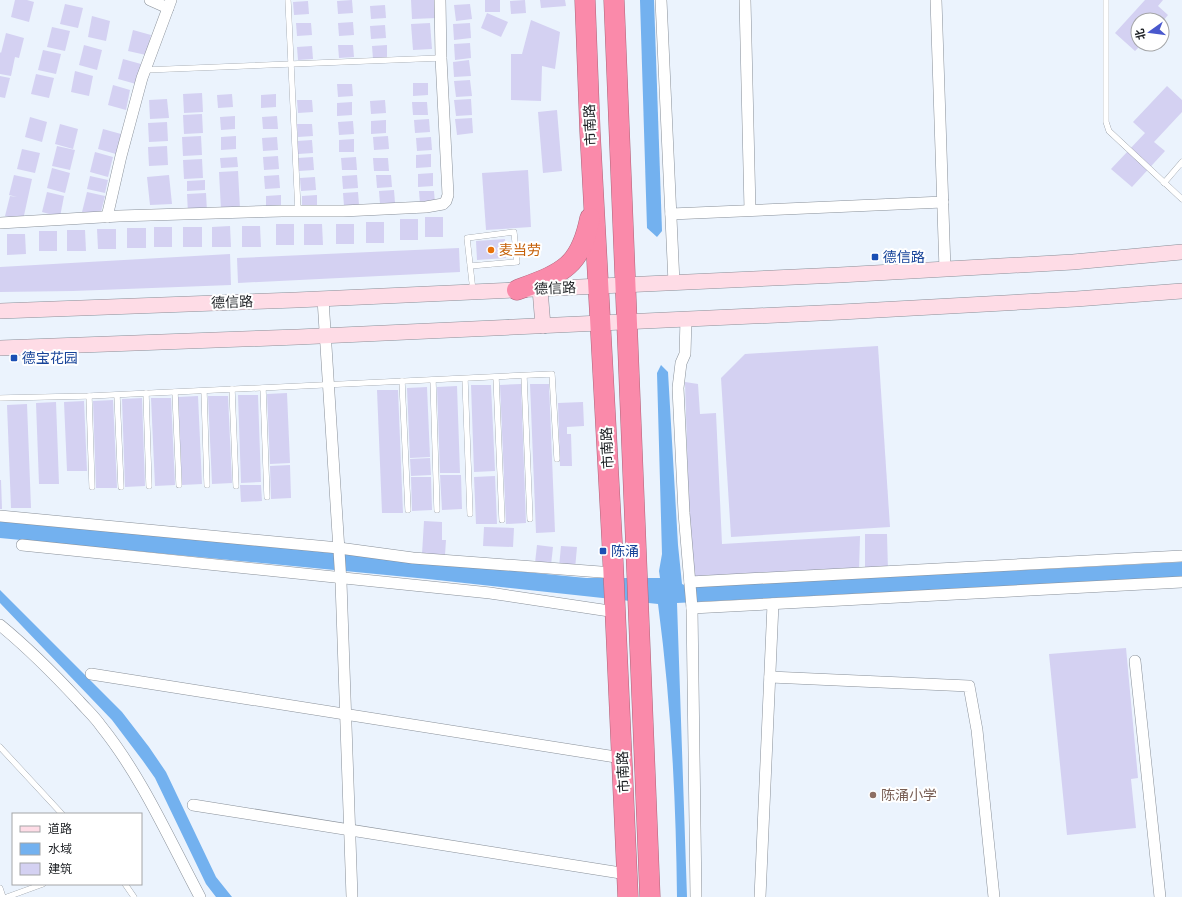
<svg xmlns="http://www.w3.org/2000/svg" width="1182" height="897" font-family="'Alegreya Sans','Noto Sans SC',sans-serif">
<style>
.water{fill:#73b1ef}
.building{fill:#d4d1f2}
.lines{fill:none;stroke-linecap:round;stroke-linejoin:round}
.lane-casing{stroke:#899099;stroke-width:6}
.street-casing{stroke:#899099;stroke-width:12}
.secondary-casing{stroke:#899099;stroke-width:16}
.highway-casing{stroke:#ac647a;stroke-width:21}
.lane{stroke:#fff;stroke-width:5.5}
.street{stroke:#fff;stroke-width:11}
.secondary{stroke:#fedce6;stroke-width:15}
.highway{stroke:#fa8aaa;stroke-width:20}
.food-dot{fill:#e8710a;stroke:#fff;stroke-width:1.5}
.transit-dot{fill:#1a4fb4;stroke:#fff;stroke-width:1.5}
.education-dot{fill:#8d6e63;stroke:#fff;stroke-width:1.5}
.labels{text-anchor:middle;stroke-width:4;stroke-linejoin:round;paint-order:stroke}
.street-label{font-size:14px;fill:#1b1e22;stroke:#fff}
.food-label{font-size:14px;fill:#c56008;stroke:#fff;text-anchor:start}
.transit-label{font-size:14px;fill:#164399;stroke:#fff;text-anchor:start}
.education-label{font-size:14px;fill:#785e54;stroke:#fff;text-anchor:start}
</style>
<rect width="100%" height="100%" fill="#ebf3fd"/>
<g class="water">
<path d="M640,0H654L662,231L657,237L647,228Z"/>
<path d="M661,365L668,372L678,545L682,584L689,587L1182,562V577L677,603L687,897H677C676,799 671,702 658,604L428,579L0,538V520L586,578H660L659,571L662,554L657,373Z"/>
<path d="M0,590L122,712L149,747L166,772L216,877L232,897H216L206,884L155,778L143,761L112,720L0,603Z"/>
</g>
<g class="building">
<path d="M15,0H27L34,2L29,22L11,17Z"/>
<path d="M352,0L353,13L338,14L337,1Z"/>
<path d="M411,0H436L437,18L412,19Z"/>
<rect x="485" y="0" width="15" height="12"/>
<path d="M525,0L526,13L511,14L510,1Z"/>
<path d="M540,0H565L566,6L541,8Z"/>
<path d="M1145,0H1163L1158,6L1168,15L1162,22V20H1138V44H1142L1135,51L1115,33Z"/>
<path d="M308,1L309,14L294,15L293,2Z"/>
<path d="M65,4L83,8L78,28L60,24Z"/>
<path d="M470,4L472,19L456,21L454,5Z"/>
<path d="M385,5L386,18L371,19L370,6Z"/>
<path d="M487,13L508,22L501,37L481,28Z"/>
<path d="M92,16L110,21L106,41L88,37Z"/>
<path d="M531,20L560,32L555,69L542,66L541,101L511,100V54H522Z"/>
<path d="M353,22L354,35L339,36L338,23Z"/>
<path d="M296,23H311L312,35L297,36Z"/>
<path d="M430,23L432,49L413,50L411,24Z"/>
<path d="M470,23L471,38L454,40L453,24Z"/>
<path d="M385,25L386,38L371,39L370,26Z"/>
<path d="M52,27L70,31L65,51L47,47Z"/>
<path d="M133,30L151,35L146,55L128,51Z"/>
<path d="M6,33L24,38L19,58L15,57L11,76L0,74V52L1,53Z"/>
<path d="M470,43L471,58L455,60L454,44Z"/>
<path d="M84,45L102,50L97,70L79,65Z"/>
<path d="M338,45H353L354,57L339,58Z"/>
<path d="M387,45V58L373,59L372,46Z"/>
<path d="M312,46L313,59L298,60L297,47Z"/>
<path d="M43,50L61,54L56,74L38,70Z"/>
<path d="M123,59L141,64L136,84L118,79Z"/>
<path d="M469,60L471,76L454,77L453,62Z"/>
<path d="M75,71L93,76L89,96L71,92Z"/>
<path d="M36,74L54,78L49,98L31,94Z"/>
<path d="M0,76L10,78L5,98L0,97Z"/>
<path d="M470,80L472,96L456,97L454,81Z"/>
<path d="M413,83H428V95L413,96Z"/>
<path d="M337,84H352L353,96L338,97Z"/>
<path d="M113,85L130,90L126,110L108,105Z"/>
<path d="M1167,86L1182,100V112L1154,142L1165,151L1132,187L1111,169L1145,133L1133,122Z"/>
<path d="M202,93L203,112L184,113L183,94Z"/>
<path d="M232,94L233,107L218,108L217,95Z"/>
<path d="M276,94V107L261,108V95Z"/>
<path d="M167,99L169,118L150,119L149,100Z"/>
<path d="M471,99L472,115L456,116L454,100Z"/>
<path d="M297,100H312L313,112L298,113Z"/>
<path d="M385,100L386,113L371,114L370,101Z"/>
<path d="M352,102V115L337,116V103Z"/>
<path d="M412,102H427L428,115H413Z"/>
<path d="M557,110L562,171L543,173L538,112Z"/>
<path d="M202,114L203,133L184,134L183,115Z"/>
<path d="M235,116V129L221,130L220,117Z"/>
<path d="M277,116L278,129H263L262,117Z"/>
<path d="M30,117L47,122L42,142L25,137Z"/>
<path d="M472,118L473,133L457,135L455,119Z"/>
<path d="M429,119L430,132L415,133L414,120Z"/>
<path d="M386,120V133L371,134V121Z"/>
<path d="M353,121L354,134L339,135L338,122Z"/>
<path d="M167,122L168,141L149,142L148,123Z"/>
<path d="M60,124L78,129L73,149L55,144Z"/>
<path d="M297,124H312L313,136L298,137Z"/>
<path d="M103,129L121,134L116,154L98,149Z"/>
<path d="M201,136L202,155L183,156L182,137Z"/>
<path d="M236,136V149L221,150V137Z"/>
<path d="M388,136L389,149L374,150L373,137Z"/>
<path d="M277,137L278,150L263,151L262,138Z"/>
<path d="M431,137L432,150L417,151L416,138Z"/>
<path d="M354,139V152H339V140Z"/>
<path d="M312,140L313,153L298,154L297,141Z"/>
<path d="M57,146L75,150L70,170L52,166Z"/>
<path d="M167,146L168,165L149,166L148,147Z"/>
<path d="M22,149L40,153L35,173L17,169Z"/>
<path d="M95,152L113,157L108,177L90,172Z"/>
<path d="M431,154V167L416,168V155Z"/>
<path d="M278,156L279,169L264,170L263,157Z"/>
<path d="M237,157L238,167L221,168L220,158Z"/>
<path d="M313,157L314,170L299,171L298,158Z"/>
<path d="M356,157L357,170H342L341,158Z"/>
<path d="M373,158H388L389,171H374Z"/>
<path d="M202,159L203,178L184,179L183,160Z"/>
<path d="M52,168L70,173L65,193L47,188Z"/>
<path d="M528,170L531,227L486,230L482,173Z"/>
<path d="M238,171L240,209L221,210L219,172Z"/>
<path d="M433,173V186L418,187V174Z"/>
<path d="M14,175L32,179L23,220L5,216L10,196L17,197L9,195Z"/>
<path d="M169,175L172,204L150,205L147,177Z"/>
<path d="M279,175L280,188L265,189L264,176Z"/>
<path d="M357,175L358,188L343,189L342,176Z"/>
<path d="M376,175H391L392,187L377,188Z"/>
<path d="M90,176L108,180L105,193L87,189Z"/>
<path d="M315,177L316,190L301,191L300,178Z"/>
<path d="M205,180V190L187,191V181Z"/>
<path d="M394,190L395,203L380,204L379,191Z"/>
<path d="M419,191H434L435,204H420Z"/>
<path d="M47,192L64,196L60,217L42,212Z"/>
<path d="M87,192L105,196L100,216L82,212Z"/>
<path d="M358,192L359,205L344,206L343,193Z"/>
<path d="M206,193L207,212L188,213L187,194Z"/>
<path d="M281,195V208L266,209V196Z"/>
<path d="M317,195V208L302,209V196Z"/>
<rect x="425" y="217" width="18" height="20"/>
<rect x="400" y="219" width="18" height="21"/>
<rect x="366" y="222" width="18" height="21"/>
<rect x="276" y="224" width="18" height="21"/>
<path d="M304,224H322L323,245H304Z"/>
<rect x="336" y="224" width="18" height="20"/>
<path d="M230,226L231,247H212V227Z"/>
<path d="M242,226H260L261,247H242Z"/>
<rect x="154" y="227" width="18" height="20"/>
<rect x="183" y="227" width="19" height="20"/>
<rect x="127" y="228" width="19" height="20"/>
<path d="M97,229H116V249H98Z"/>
<path d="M67,230H85L86,251H67Z"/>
<rect x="39" y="231" width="18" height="20"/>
<path d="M7,234H25L26,254L7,255Z"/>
<path d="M505,239L506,258L477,260L476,241Z"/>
<path d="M459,248L460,272L238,283L237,258Z"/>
<path d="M230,254L231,285L73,291L0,292V267Z"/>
<path d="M878,346L890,527L731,537L721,378L745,354Z"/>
<path d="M685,382L698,384L700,414L716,413L722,544L860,536L859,571L691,578Z"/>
<path d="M521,384L526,523L506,524L500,385Z"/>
<path d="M530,384H549L555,532L536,533Z"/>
<path d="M471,385H491L495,471L474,472Z"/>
<path d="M457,386L460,473H440L437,387Z"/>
<path d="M427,387L430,457L410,458L407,388Z"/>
<path d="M377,390H398L403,513H382Z"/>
<path d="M287,393L290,463L270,464L267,394Z"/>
<path d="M238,395H258L261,482L241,483Z"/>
<path d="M198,396L202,484L182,485L178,397Z"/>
<path d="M208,396H228L232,483L212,484Z"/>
<path d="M142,398L145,486L125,487L122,399Z"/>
<path d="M151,398H171L175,485L155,486Z"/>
<path d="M113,400L117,488H96L93,401Z"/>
<path d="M84,401L87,471H67L64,402Z"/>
<path d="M56,402L59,484H39L36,403Z"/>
<path d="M583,402L584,426L567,427V434H571L572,466H560L558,403Z"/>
<path d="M27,404L31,508H11L7,405Z"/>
<path d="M430,458L431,475L411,476L410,459Z"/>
<path d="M290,465L291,498L271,499L270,466Z"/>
<path d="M440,475H461L462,509L442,510Z"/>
<path d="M495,476L497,524H476L474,477Z"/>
<path d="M411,477H431L432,510L412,511Z"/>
<path d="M0,480H1L2,509H0Z"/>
<path d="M240,485H261L262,501L241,502Z"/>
<path d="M424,521L442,522V540H446L445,555L422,554Z"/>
<path d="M484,527L514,528L513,547L483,546Z"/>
<path d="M865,534H887L888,571H865Z"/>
<path d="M537,545L553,547L551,565L535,563Z"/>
<path d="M561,546L577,547L575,569L559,567Z"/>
<path d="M1126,648L1138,778L1131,779L1136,828L1067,835L1049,654Z"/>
</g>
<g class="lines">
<defs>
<g id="lane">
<path d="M288,0L298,211"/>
<path d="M1106,0V122L1109,131L1182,199"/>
<path d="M145,70L441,58"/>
<path d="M1164,183L1182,162"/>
<path d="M470,266L517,262L514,232L467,238L473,291"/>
<path d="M524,376L530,519"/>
<path d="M496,377L502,520"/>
<path d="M465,379L470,514"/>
<path d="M433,380L437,510"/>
<path d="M402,381L408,510"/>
<path d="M263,388L267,497"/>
<path d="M232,389L236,486"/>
<path d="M204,391L207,485"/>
<path d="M175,392L179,485"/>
<path d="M146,393L149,486"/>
<path d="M117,395L121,487"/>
<path d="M89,396L92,487"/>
<path d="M0,398L89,396L552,374L557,459"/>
<path d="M0,747L62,814"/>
<path d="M125,884L134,897"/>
<path d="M0,888L3,897"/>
<path d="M7,897L43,884"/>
</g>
<g id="street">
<path d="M150,0L168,8"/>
<path d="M661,0L674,283"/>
<path d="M745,0L750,210"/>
<path d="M936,0L945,270"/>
<path d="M671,214L943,202"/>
<path d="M107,217L121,156L142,78L171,0"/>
<path d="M0,223L119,216L282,211H343L426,207L443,204L446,201L448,195L441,58L440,0"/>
<path d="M323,299L341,582L352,897"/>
<path d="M686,319L685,354L681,363L678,388L684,513L692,608L696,897"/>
<path d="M0,516L339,548L413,558L614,573"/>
<path d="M22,545L490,593L616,612"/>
<path d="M690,582L1182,556"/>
<path d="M692,608L1182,582"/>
<path d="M0,625C28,648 54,674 79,701C86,709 95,717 101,726C142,777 169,839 200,897"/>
<path d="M1135,661L1160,897"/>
<path d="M91,674L622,758"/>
<path d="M770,677L969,686L977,730L994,897"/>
<path d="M193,805L627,874"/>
<path d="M760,897L773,604"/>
</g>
<g id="secondary">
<path d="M540,289L543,326"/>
<path d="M0,311L296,300L839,275L1073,262L1182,252"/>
<path d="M0,348L298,337L841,312L1076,299L1182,291"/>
</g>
<g id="highway">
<path d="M585,0L590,132L612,540L628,897"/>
<path d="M614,0L650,897"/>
<path d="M517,290C562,273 580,268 590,218"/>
</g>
</defs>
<use href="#lane" class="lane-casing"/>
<use href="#street" class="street-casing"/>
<use href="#secondary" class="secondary-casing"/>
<use href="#highway" class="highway-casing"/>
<use href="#lane" class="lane"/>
<use href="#street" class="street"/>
<use href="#secondary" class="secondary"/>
<use href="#highway" class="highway"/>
</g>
<circle class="food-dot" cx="491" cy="250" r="4"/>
<g class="transit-dot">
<rect x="871" y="253" width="8" height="8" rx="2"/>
<rect x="10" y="354" width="8" height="8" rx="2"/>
<rect x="599" y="547" width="8" height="8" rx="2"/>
</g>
<circle class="education-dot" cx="873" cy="795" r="4"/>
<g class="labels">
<g class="street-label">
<text transform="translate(590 125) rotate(-93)" y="5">市南路</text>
<text transform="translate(555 288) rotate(-2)" y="5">德信路</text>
<text transform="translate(232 302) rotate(-2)" y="5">德信路</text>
<text transform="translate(607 448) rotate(-93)" y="5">市南路</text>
<text transform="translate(623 772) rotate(-93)" y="5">市南路</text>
</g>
<g class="food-label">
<text x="499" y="255">麦当劳</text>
</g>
<g class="transit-label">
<text x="883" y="262">德信路</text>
<text x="22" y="363">德宝花园</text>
<text x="611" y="556">陈涌</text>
</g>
<g class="education-label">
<text x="881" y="800">陈涌小学</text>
</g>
</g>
<rect x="12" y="813" width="130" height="72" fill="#ffffff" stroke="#a4a5a7"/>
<rect x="20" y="826" width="20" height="6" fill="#fedce6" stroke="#a4a5a7"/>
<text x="48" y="833" font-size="12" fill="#1b1e22">道路</text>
<rect x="20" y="843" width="20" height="12" fill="#73b1ef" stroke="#a4a5a7"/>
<text x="48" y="853" font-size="12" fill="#1b1e22">水域</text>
<rect x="20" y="863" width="20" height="12" fill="#d4d1f2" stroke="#a4a5a7"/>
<text x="48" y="873" font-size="12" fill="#1b1e22">建筑</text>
<g transform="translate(1150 32) rotate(256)"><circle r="19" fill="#ffffff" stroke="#a4a5a7"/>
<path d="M0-3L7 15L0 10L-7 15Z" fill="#4958cd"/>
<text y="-6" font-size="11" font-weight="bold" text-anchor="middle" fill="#1b1e22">北</text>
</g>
</svg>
